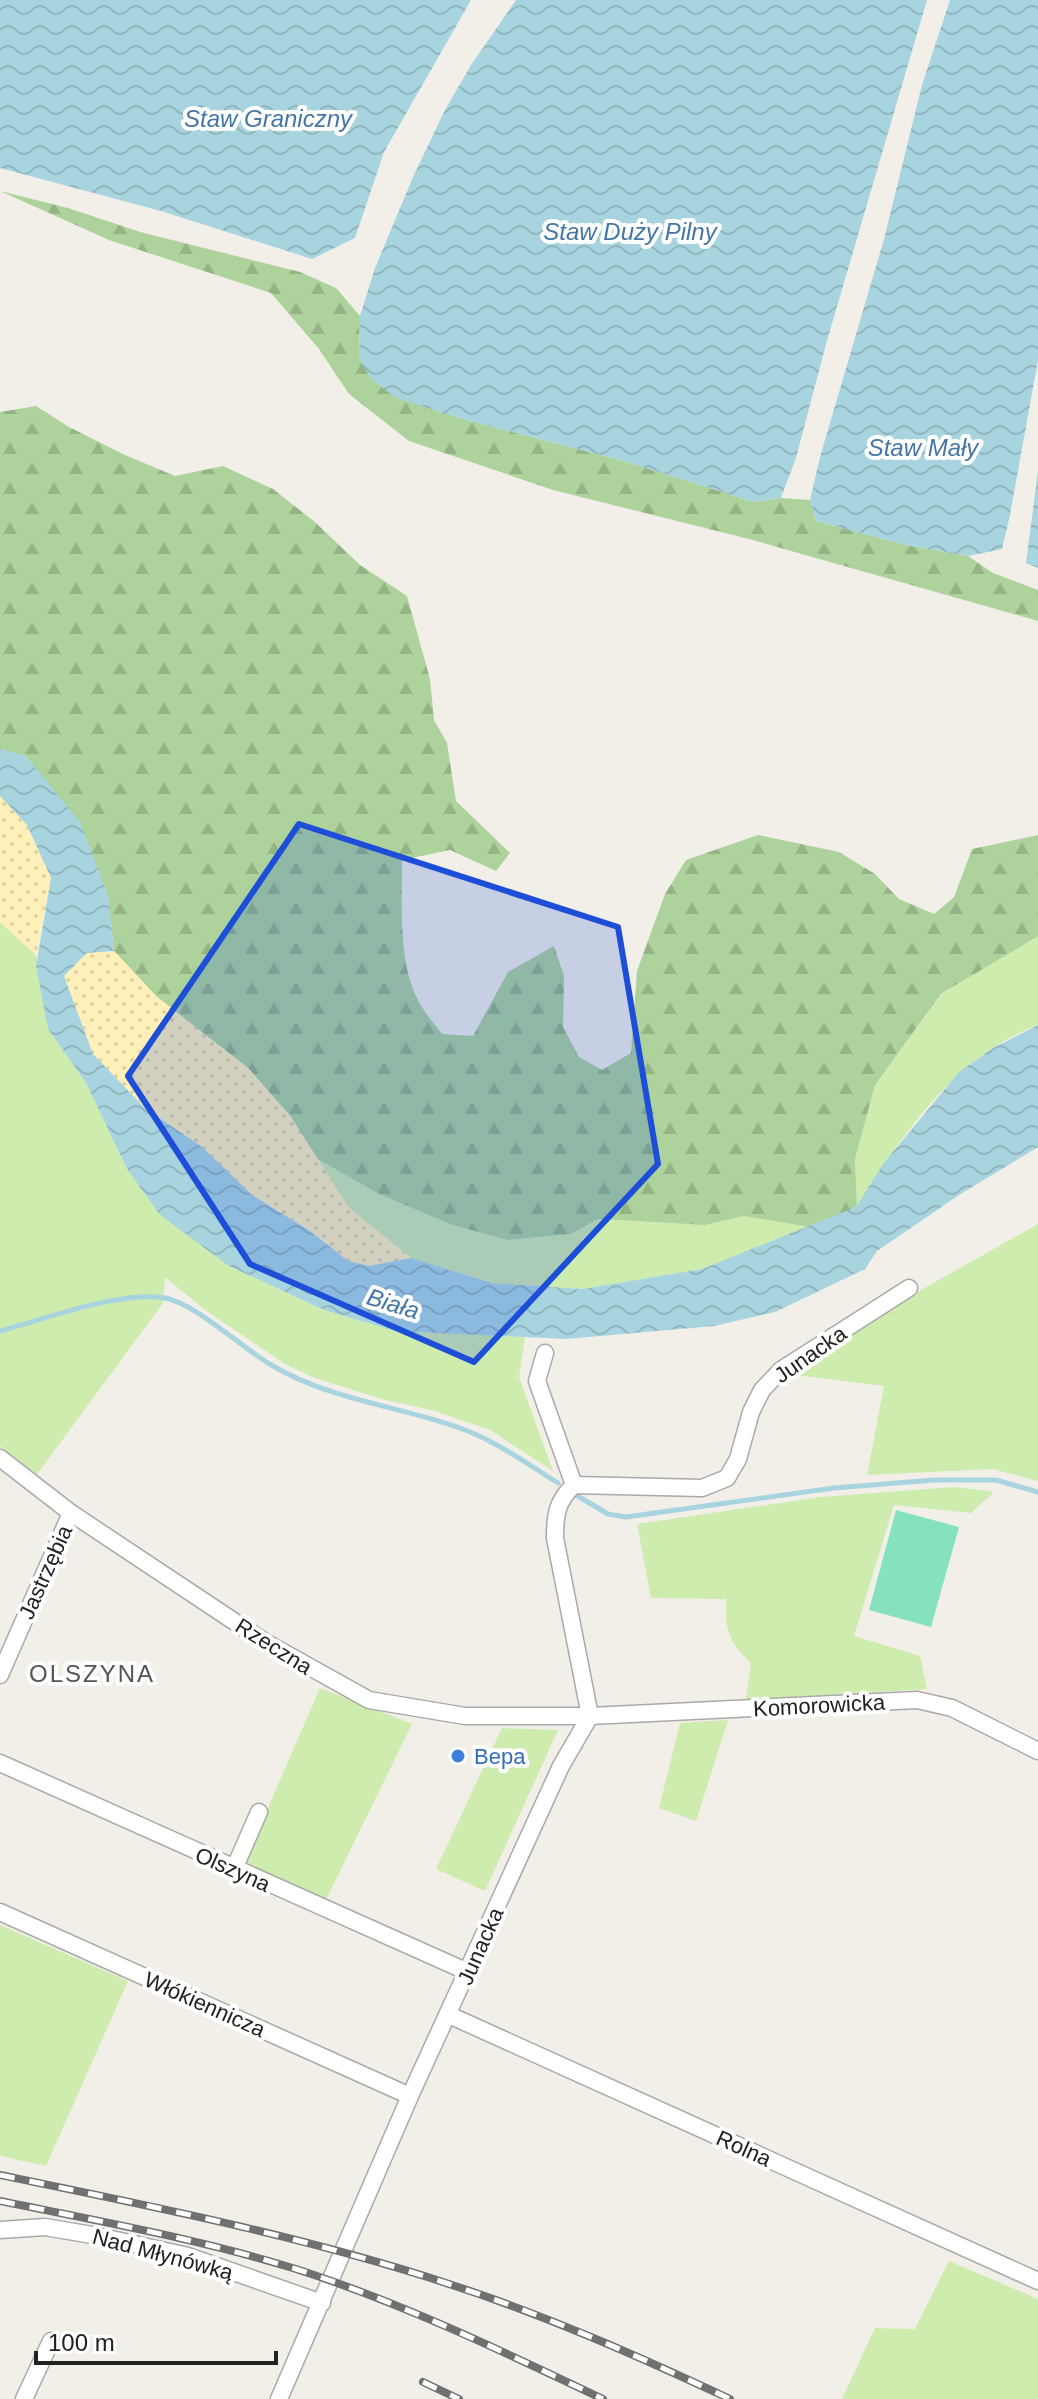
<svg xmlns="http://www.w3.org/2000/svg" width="1038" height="2399" font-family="Arial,sans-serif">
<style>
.grass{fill:#cdecae}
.forest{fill:url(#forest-firs)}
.sand{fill:url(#sand-dots)}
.pitch{fill:#85e2bd}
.water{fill:url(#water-waves)}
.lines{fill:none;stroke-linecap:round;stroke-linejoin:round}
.stream{stroke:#a8d4e0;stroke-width:5}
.street-casing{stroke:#a9a9a9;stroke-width:19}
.street{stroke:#fff;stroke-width:16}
.rail-casing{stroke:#707070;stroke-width:8}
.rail{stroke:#fff;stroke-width:5;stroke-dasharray:15;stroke-linecap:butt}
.marked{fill:#1d4ed8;fill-opacity:0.2;stroke:#1d4ed8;stroke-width:6;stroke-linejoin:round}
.shop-dot{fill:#3f7fe0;stroke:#fff;stroke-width:3}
.labels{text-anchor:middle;stroke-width:8;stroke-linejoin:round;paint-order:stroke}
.street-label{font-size:22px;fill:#222;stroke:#fff}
.shop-label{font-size:22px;fill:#366cbe;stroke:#fff;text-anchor:start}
.water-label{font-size:24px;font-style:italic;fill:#4476a6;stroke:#fff}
.neighbourhood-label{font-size:24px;letter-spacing:2px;fill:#555;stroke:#fff}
</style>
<defs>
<pattern id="forest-firs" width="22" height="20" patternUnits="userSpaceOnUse" patternTransform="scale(2)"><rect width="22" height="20" fill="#add29c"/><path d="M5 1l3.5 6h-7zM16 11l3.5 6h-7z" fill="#95b486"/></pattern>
<pattern id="sand-dots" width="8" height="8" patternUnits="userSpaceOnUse" patternTransform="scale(2)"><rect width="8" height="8" fill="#fff0b9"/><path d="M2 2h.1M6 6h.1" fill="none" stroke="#dace9f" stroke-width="1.8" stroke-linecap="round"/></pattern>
<pattern id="water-waves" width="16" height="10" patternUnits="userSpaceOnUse" patternTransform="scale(2)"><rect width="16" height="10" fill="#a8d4e0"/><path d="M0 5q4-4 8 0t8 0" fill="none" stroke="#90b6c0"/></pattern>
</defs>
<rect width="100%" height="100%" fill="#f2efe8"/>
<g class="grass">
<path d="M0,922L36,955L48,1029L86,1083L127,1169L229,1266L324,1310L395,1331L525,1337L519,1377L553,1471L490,1430L435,1411L382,1399L315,1378L285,1364L205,1310L165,1277L163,1303L35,1477L0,1446Z"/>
<path d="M1038,936V1025C955,1055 902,1135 857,1207L855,1159L875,1085L941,995L1031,938Z"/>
<path d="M316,1158L379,1194L508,1240L571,1234L598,1219L705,1225L744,1216L809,1227L702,1269L582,1289L492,1283L411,1258L349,1208Z"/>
<path d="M1038,1224V1481L993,1469L867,1475L884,1386L787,1374L914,1294Z"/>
<path d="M954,1487L994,1492L971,1513L894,1505L854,1636L920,1656L927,1689L746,1700L751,1663C728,1641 725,1630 726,1599L651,1598L637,1524L821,1497Z"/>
<path d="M320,1688L412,1724L326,1900L244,1863Z"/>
<path d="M728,1720L696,1821L659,1808L680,1723Z"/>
<path d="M502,1728L558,1730L485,1891L436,1869Z"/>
<path d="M0,1925L128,1981L46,2166L0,2156Z"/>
<path d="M949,2261L1038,2299V2399H842L875,2328L915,2329Z"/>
</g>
<g class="forest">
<path d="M0,191L68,208L140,232L300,272L336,288L360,316L359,358L424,407L470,421L624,461L754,502L781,498L810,500L816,521L906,545L968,556L993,573L1038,590V621L749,539L553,490L409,441L349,394L319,349L271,293L109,240Z"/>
<path d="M36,406L69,427L125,455L175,476L223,466L273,489L316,523L360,565L407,596L430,679L434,720L447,743L456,801L510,853L496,871L450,850L402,860C402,901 398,961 417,998C423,1011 434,1023 442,1034L473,1036L508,972L554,946L564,976L563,1027L579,1057L602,1070L631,1053L637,971L665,894L686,860L758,835L839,852L875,874L899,899L934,914L954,897L972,849L1038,835V936L941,994L875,1085L855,1159L857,1207L809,1227L744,1216L705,1225L598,1219L571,1234L508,1240L453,1225L379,1194L316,1158L291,1117L248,1068L157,997L114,951L108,896L26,756L0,749V412Z"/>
</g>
<g class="sand">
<path d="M0,796L27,825L51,878L36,955L0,922Z"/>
<path d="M114,951L157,997L248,1068L291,1117L349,1208L411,1258L369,1266L348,1261L310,1231L252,1195L202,1147L146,1109L93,1054L64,976L87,953Z"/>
</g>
<path class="pitch" d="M896,1510L959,1527L931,1627L869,1610Z"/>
<g class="water">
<path d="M0,0H471L384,152L355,238L312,259L161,211L0,168Z"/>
<path d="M516,0H927L826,344L796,458L781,498L754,502L624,461L470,421L424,407L395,397L371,379L359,358L360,316L375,268L413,177L445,110L471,65Z"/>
<path d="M950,0H1038V360L1010,515L1002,549L968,556L906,545L816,521L810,500L820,457L884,239L922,85Z"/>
<path d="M1038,471V568L1026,563Z"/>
<path d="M0,749L26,756L80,822L108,896L114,951L87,953L64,976L93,1054L146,1109L202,1147L252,1195L310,1231L348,1261L369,1266L411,1258L492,1283L582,1289L702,1269L856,1207L883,1164L959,1072L993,1048L1038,1025V1147L959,1195L877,1251L865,1269L775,1312L714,1326L566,1339L395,1331L324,1310L229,1266L160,1215L127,1169L86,1083L48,1029L36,966L51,878L27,825L0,796Z"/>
</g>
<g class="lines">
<g class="stream">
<path d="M0,1331C45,1319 121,1290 165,1298C195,1303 244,1350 273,1366C329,1399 397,1406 457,1427C493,1439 526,1463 558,1483"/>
<path d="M576,1495L608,1514L626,1517L834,1488L934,1480H996L1038,1492"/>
</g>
<defs>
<g id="street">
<path d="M0,1458L71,1513L265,1642L369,1700L465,1716H590L917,1700L952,1708L1038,1751"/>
<path d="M574,1485L702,1488L727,1478L738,1459L751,1412L762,1390L781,1370L909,1288"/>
<path d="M0,1675L71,1513"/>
<path d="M0,1763L468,1972"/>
<path d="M234,1869L259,1812"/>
<path d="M0,1912L410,2096"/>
<path d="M449,2015L1038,2281"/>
<path d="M0,2230L45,2227L98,2236L188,2256L322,2303"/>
<path d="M24,2399L51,2341"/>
<path d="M279,2399L410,2096L561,1766L590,1716L555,1538C555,1514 557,1501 574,1485L537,1381L545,1353"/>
</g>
</defs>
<use href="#street" class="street-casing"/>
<use href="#street" class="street"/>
<defs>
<g id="rail">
<path d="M0,2175C150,2206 303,2236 449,2284C545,2315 638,2356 730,2399"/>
<path d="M0,2201C99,2221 199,2239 296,2269C402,2303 502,2351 603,2399"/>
<path d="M423,2382L459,2399"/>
</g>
</defs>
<use href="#rail" class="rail-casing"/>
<use href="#rail" class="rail"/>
</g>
<path class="marked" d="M299,824L618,927L658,1164L474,1362L250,1264L128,1076Z"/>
<circle class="shop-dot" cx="458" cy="1756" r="8"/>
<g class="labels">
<g class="street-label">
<text transform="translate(810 1354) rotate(-35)" y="8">Junacka</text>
<text transform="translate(45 1572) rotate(-66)" y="8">Jastrzębia</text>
<text transform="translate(274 1646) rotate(32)" y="8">Rzeczna</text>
<text transform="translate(819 1705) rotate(-3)" y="8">Komorowicka</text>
<text transform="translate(233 1869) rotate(24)" y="8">Olszyna</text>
<text transform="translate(480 1946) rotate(-66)" y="8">Junacka</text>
<text transform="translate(205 2004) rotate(24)" y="8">Włókiennicza</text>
<text transform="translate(744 2148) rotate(24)" y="8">Rolna</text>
<text transform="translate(163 2254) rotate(15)" y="8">Nad Młynówką</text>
</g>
<g class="shop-label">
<text x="474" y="1764">Bepa</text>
</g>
<g class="water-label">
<text x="268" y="127">Staw Graniczny</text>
<text x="630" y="240">Staw Duży Pilny</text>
<text x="923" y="456">Staw Mały</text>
<text transform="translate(393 1304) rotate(17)" y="8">Biała</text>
</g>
<g class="neighbourhood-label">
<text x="92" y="1682">OLSZYNA</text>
</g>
</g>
<path d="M36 2351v12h240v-12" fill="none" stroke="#222222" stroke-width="4"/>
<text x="48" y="2351" font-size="24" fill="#222222" stroke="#ffffff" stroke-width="6" paint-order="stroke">100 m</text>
</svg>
